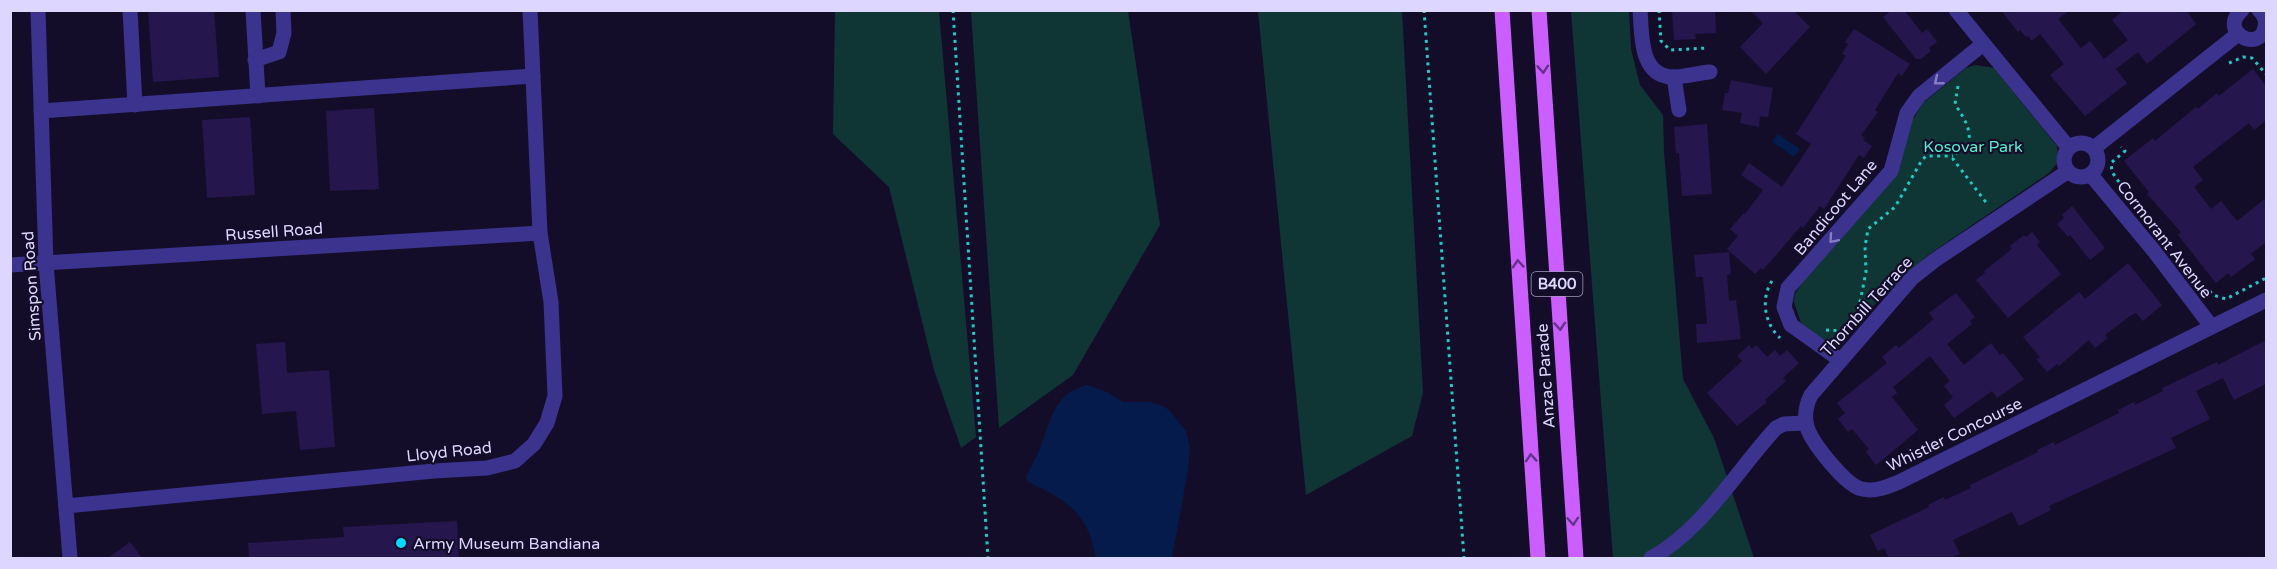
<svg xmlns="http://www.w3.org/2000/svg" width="2277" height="569" font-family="'Varela Round',sans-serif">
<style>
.green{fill:#103535}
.water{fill:#041b4c}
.building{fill:#25174d}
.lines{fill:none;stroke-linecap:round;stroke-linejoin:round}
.path{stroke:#22c8c5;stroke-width:3;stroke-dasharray:3 4.5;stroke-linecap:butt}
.minor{stroke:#3b338e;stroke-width:15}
.major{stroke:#ca5eff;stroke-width:15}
.oneway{stroke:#66318a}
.oneway2{stroke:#847dc1}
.poi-dot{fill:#03daff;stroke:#140d2a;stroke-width:2}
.labels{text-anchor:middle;stroke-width:4.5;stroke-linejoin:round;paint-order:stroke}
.shield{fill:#140d2a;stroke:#a19abf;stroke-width:1.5}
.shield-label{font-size:15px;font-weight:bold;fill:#ddd7ff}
.park-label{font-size:16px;fill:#55edce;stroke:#140d2a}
.street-label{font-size:16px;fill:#ddd7ff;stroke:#140d2a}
.poi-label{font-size:16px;fill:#ddd7ff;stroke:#140d2a;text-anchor:start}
</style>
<rect width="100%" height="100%" fill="#140d2a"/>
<g class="green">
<path d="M835,11H939L976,437L961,448L934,370L889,187L833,134Z"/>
<path d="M971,11H1128L1160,225L1073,375L999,428Z"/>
<path d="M1258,11H1402L1423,393L1412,436L1306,495Z"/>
<path d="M1571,11H1629L1631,49L1640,85L1663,115L1664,152L1683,379L1714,438L1754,558H1613Z"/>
<path d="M1975,65L1994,68L2057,146L2058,162L2049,173L1928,255L1878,301L1842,340L1836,342L1824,340L1801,323L1794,302L1795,294L1802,283L1885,186L1912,121L1923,103L1966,68Z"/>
</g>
<g class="water">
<path d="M1778,134L1800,149L1794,157L1772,142Z"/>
<path d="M1087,385L1107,392L1123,402H1150L1163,406L1169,410L1186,431L1190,448L1188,470L1172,558H1096C1088,513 1067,500 1028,482L1026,477C1030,468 1035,460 1039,451C1051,422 1052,394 1087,385Z"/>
</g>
<g class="building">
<path d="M148,10H214L219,77L153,82Z"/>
<path d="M1672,10H1715L1716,33L1695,34L1696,39L1674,40Z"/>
<path d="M1750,10H1793L1810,27L1766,74L1740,47L1763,23Z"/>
<path d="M1892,10H1904L1922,33L1927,29L1937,42L1929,48L1931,51L1921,59H1916L1883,17Z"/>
<path d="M2001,10H2070L2058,19L2081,48L2090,41L2104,59L2128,40L2112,20L2124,10H2186L2196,24L2147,64L2138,52L2116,69L2127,83L2085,116L2050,75L2064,64L2040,34L2032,41L2028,36L2026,37L2020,30L2018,32Z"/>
<path d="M1854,29L1910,64L1902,76L1898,73L1875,110L1878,112L1861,135L1865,138L1863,140L1872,146L1864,158L1859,155L1824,209L1820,206L1803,228L1801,226L1763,270L1761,268L1755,274L1727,249L1738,236L1730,229L1744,213L1745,214L1763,190L1741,175L1749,163L1782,187L1811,144L1796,134L1846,56L1842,54L1848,44L1845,42Z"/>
<path d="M2253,69L2266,86V120L2254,130L2249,123L2193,167L2203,180L2194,187L2211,209L2221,201L2237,221L2266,198V242L2251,254L2255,259L2231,277L2228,273L2216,283L2178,235L2181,232L2147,194L2149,192L2124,161L2153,138L2155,141L2196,107L2198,109L2217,93L2219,96Z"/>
<path d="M1731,80L1773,88L1768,117L1760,116L1759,127L1740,123L1742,113L1722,110L1725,93H1728Z"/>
<path d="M374,108L379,189L330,191L326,111Z"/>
<path d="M250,117L255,195L207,198L202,120Z"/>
<path d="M1707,124L1712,194L1682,196L1679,153H1676L1674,127Z"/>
<path d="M2072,206L2105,248L2090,260L2070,235L2068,237L2057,224L2064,218L2062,215Z"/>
<path d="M2032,232L2040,242L2037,245L2061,274L2008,318L1976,280L1985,273L1984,271L2012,249L2010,246L2024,235L2026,237Z"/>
<path d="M1729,252L1731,274L1727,275L1729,301L1736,300L1741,339L1697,343L1696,324H1707L1703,277H1696L1694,255Z"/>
<path d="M2128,263L2162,305L2143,321L2136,313L2130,316L2105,335L2108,338L2095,348L2089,340L2059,366L2057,364L2047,372L2036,359L2040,357L2023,337L2079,292L2085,299Z"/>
<path d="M1956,293L1975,317L1970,321L1972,324L1947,344L1964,365L1991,343L2000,355L2003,353L2024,379L1997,398L1992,391L1954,418L1944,405L1953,397L1944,386L1950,381L1930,356L1893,387L1897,393L1892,397L1918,430L1876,465L1866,452L1869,449L1852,429L1848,432L1838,419L1845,413L1837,403L1887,363L1882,357L1896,345L1899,348L1934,319L1929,313Z"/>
<path d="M2266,340V384L2234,400L2223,378L2196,391L2210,419L2171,438L2176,448L2049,506L2051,510L2019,526L2012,512L1953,540L1960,554L1950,558H1889L1884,548L1878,551L1870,535L1929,507L1928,505L1944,497L1945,500L1971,488L1970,485L2038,452L2037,450L2054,442L2055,445L2119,413L2118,410L2134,402L2135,405L2163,391L2162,388L2217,362L2218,365Z"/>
<path d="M285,342L287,373L329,370L335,447L300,450L296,411L262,414L256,344Z"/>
<path d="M1749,345L1752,349L1756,345L1767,357L1775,350L1780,356L1787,350L1799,363L1783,378L1786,381L1765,400L1767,402L1737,426L1707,393L1742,361L1737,356Z"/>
<path d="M457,521L459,558H249L248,543L344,537L343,527Z"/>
<path d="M130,542L142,558H108Z"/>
</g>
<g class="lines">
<g class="path">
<path d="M953,10L988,558"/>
<path d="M1424,10L1464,558"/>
<path d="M1659,10L1661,41L1670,50L1708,48"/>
<path d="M2229,63L2243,57L2252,58L2266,74"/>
<path d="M1958,86L1955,104C1963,117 1971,127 1969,143L1955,154L1953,159L1988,205"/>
<path d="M2119,182L2112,172L2111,163L2125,151L2121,147"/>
<path d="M1772,281C1760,299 1765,324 1780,338"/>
<path d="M2204,294L2209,290L2213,295L2226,299L2266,278"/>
<path d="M1857,317L1866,272L1865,247L1868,229L1895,207L1922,160L1926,156H1953"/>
<path d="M1826,330L1846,331"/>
</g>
<g class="minor">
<path d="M38,10L46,263L70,558"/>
<path d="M130,10L135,105"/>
<path d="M253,10L258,96"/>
<path d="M1640,10C1642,33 1639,76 1672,77C1684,77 1698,73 1710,72"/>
<path d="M1956,10L2069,148"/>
<path d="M2242,10C2217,32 2260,54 2265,27C2267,20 2264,15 2259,10"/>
<path d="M255,60L279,52L284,33L283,10"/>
<path d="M1674,77L1679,110"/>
<path d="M41,111L533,76"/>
<circle cx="2081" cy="160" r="17"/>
<path d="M2094,148L2238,34"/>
<path d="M2067,172L1935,260L1912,278L1811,395C1806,405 1804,416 1807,427C1812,443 1846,486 1862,489C1875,492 1887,487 1899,482L2266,300"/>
<path d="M2091,175L2154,251L2211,326"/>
<path d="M10,265L540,233"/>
<path d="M1840,360L1791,325L1784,307L1788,288L1891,171L1907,113L1919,96L1983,44"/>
<path d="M66,506L434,471L487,468L515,461L534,444L547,423L555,396L551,302L540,233L530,10"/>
<path d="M1651,558C1702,531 1737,470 1776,428L1784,424L1806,423"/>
</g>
<g class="major">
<path d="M1502,10L1538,558"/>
<path d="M1539,10L1576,558"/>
</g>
</g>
<defs><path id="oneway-chevron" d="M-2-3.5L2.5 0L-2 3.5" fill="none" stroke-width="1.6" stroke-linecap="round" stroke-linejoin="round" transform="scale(1.5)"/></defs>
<g class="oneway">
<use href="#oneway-chevron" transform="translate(1543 69) rotate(86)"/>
<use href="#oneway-chevron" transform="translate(1518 264) rotate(-94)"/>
<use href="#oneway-chevron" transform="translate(1560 326) rotate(86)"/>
<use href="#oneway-chevron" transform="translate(1531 458) rotate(-94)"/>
<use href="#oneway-chevron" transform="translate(1573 521) rotate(86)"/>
</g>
<g class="oneway2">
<use href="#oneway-chevron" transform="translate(1938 81) rotate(141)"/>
<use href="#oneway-chevron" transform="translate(1833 239) rotate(131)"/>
</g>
<circle class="poi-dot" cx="401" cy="543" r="6"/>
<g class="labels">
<rect class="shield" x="1531.5" y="272" width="51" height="24" rx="4.5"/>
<g class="shield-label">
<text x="1557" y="289">B400</text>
</g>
<g class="park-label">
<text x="1973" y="152">Kosovar Park</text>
</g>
<g class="street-label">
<text transform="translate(1835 207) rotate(-50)" y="6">Bandicoot Lane</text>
<text transform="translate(274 231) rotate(-4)" y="6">Russell Road</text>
<text transform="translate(2165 239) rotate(52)" y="6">Cormorant Avenue</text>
<text transform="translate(31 286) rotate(-94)" y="6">Simspon Road</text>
<text transform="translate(1866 306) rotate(-48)" y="6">Thornbill Terrace</text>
<text transform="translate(1545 376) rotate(-94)" y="6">Anzac Parade</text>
<text transform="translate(1954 434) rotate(-26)" y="6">Whistler Concourse</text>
<text transform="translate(449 451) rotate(-6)" y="6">Lloyd Road</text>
</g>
<g class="poi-label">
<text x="413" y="549">Army Museum Bandiana</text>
</g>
</g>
<rect width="2277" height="569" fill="none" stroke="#ddd7ff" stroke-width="24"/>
</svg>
